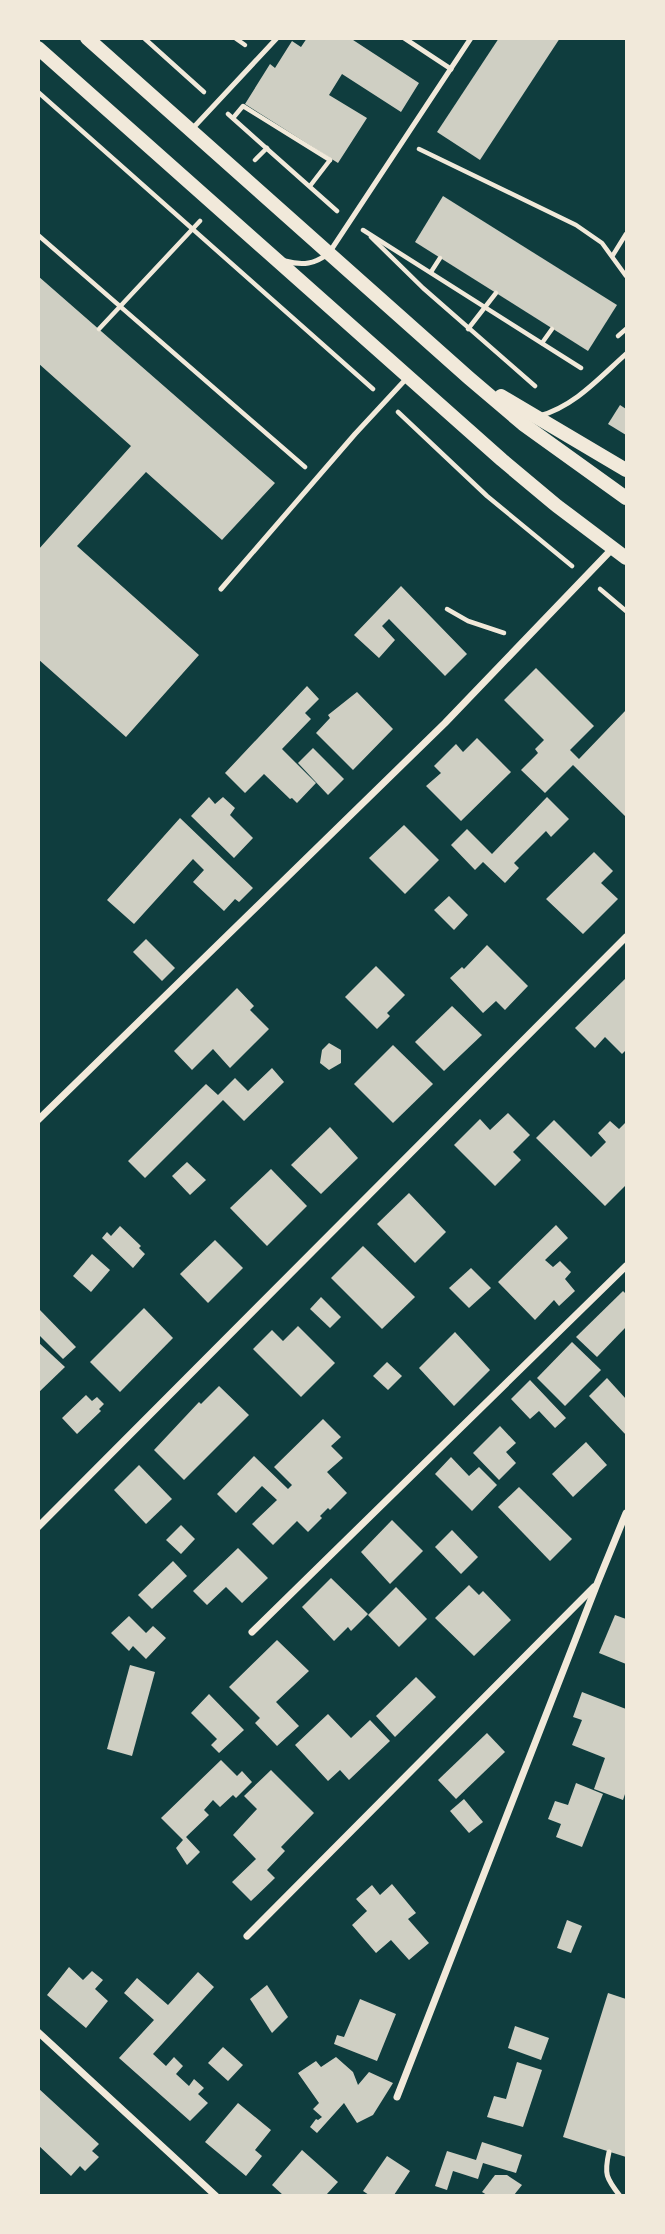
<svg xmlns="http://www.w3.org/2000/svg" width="665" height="2234" font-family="Barlow,sans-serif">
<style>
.building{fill:#cfcfc3}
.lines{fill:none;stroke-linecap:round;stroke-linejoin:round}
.path{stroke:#f1e9da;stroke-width:4.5}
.service{stroke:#f1e9da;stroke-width:5}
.minor{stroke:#f1e9da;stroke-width:7}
.secondary{stroke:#f1e9da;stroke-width:14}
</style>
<rect width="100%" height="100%" fill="#0f3d3e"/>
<g class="building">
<path d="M307,38H350L419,83L401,112L342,74L329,95L367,118L338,163L245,104L270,64L275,68L292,41L301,47Z"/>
<path d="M499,38H560L480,160L437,132Z"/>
<path d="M443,196L617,305L588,351L415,242Z"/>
<path d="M38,276L275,483L222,540L146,472L77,546L199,655L126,737L38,659V550L131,446L38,363Z"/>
<path d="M620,405L626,409V435L608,424Z"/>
<path d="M401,586L467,654L445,676L389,619L382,626L395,640L379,658L354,635Z"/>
<path d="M536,668L594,726L570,750L579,759L626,710V817L573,765L545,793L521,770L538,753L535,749L544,740L504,700Z"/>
<path d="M307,686L319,699L305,713L311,719L282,749L316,783L297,803L292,798L290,799L264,774L245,793L225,773Z"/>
<path d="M357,692L393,729L353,770L316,733L330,718L328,715Z"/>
<path d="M477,738L511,772L461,821L426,786L441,773L434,766L456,744L463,752Z"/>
<path d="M313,748L344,779L328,795L298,763Z"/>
<path d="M209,797L215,804L223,797L235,808L230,815L253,838L234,858L191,816Z"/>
<path d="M547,797L569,819L551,837L546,831L514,863L519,868L505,883L483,862L475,870L451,845L467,829L492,854Z"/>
<path d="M180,818L253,888L239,902L235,899L224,911L193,882L204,870L193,859L134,924L107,900Z"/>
<path d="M404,825L439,860L405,894L369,858Z"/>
<path d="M594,852L613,871L601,883L618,899L583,934L546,899Z"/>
<path d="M449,896L468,915L454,930L434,910Z"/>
<path d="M146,939L175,968L162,981L133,952Z"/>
<path d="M487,945L528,986L505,1010L496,1001L483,1013L450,978L462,967L464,969Z"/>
<path d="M376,966L405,995L387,1013L390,1016L377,1029L345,997Z"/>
<path d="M626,978V1050L622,1054L605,1037L595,1048L575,1028Z"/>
<path d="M237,988L254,1006L250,1010L269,1029L230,1068L213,1049L192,1070L174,1051Z"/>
<path d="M452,1006L482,1035L444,1071L415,1042Z"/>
<path d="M329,1043L341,1050V1063L329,1070L320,1063L322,1050Z"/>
<path d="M393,1045L433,1084L393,1123L354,1084Z"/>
<path d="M272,1068L284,1082L244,1121L223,1100L145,1178L128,1161L206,1084L218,1095L235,1078L248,1091Z"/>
<path d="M508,1113L530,1135L513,1152L521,1160L495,1186L454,1145L480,1119L490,1130Z"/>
<path d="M554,1120L591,1157L606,1142L598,1133L610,1121L619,1129L626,1122V1185L605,1206L536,1138Z"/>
<path d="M330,1127L358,1158L321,1194L291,1165Z"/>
<path d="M187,1162L206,1180L190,1195L172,1176Z"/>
<path d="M271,1169L307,1206L267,1246L230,1208Z"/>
<path d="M409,1193L446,1232L415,1263L377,1224Z"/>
<path d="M556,1225L568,1238L545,1260L553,1267L560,1261L571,1272L565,1279L575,1291L559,1306L554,1300L535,1320L498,1282Z"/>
<path d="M120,1226L141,1246L139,1248L145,1254L133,1268L102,1238L107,1232L111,1236Z"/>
<path d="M215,1240L243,1268L208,1303L180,1274Z"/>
<path d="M363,1246L415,1297L382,1329L331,1278Z"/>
<path d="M92,1254L110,1270L91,1292L73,1276Z"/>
<path d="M471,1268L491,1288L469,1308L449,1288Z"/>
<path d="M623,1291L626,1294V1327L597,1357L576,1337Z"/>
<path d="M321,1297L341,1317L330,1328L310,1309Z"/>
<path d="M38,1308L76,1347L63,1359L38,1334Z"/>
<path d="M144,1308L173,1338L120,1392L90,1362Z"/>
<path d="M298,1326L335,1363L301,1397L253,1349L272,1330L283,1341Z"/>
<path d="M455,1332L490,1370L454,1406L419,1368Z"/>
<path d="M38,1342L65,1367L38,1393Z"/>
<path d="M572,1342L601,1370L565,1406L537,1378Z"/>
<path d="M387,1362L402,1376L388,1390L373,1376Z"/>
<path d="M607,1378L626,1399V1435L589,1396Z"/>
<path d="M530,1380L566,1418L555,1428L539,1411L530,1419L511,1399Z"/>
<path d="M219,1386L249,1415L184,1480L154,1450L199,1402L201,1404Z"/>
<path d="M86,1395L92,1401L97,1397L104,1404L99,1409L101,1411L77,1434L62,1418Z"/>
<path d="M323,1419L341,1437L331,1446L343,1458L327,1472L347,1493L330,1510L328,1508L320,1516L322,1518L308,1532L297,1521L273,1545L252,1524L277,1500L262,1486L236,1513L217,1494L254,1456L288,1489L292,1485L274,1467Z"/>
<path d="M500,1426L516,1443L506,1452L516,1463L499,1480L473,1453Z"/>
<path d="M586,1442L607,1465L573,1497L552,1474Z"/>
<path d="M451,1457L469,1476L479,1467L497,1485L472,1511L435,1474Z"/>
<path d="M139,1465L172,1499L146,1524L114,1490Z"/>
<path d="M519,1487L572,1539L550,1561L498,1507Z"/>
<path d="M392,1520L423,1551L390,1584L361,1552Z"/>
<path d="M181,1525L195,1539L181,1554L166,1540Z"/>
<path d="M452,1530L478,1557L461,1574L435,1547Z"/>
<path d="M238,1548L268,1578L242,1603L226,1587L207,1605L193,1591Z"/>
<path d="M173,1561L187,1576L152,1609L138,1595Z"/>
<path d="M331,1578L368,1614L351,1631L348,1627L334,1641L302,1607Z"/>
<path d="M469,1585L479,1595L483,1591L511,1620L474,1656L435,1618Z"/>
<path d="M396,1587L427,1619L399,1647L368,1615Z"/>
<path d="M615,1615L626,1619V1664L599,1653Z"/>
<path d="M129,1616L146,1633L153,1626L166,1638L146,1659L133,1646L129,1651L111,1633Z"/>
<path d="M277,1640L309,1671L276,1702L299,1726L277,1746L255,1723L260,1718L229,1687Z"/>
<path d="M130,1665L155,1672L132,1756L107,1749Z"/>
<path d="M416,1677L436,1697L395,1737L376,1716Z"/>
<path d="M582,1692L626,1709V1791L623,1800L594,1789L605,1758L572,1745L582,1720L573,1717Z"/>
<path d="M209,1694L244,1730L219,1753L211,1745L217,1739L191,1713Z"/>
<path d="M328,1714L351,1738L370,1720L390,1741L349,1780L340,1770L328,1781L295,1745Z"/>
<path d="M487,1733L505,1752L456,1799L438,1780Z"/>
<path d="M221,1760L237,1776L242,1771L252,1782L236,1798L233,1795L220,1807L213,1800L204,1810L209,1815L186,1837L200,1852L187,1865L176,1848L183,1840L161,1818Z"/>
<path d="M271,1770L314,1813L281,1847L285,1851L267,1870L275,1878L251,1901L232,1882L256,1859L233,1835L257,1809L244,1796Z"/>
<path d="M576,1783L603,1794L582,1847L556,1837L561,1824L548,1819L555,1801L568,1805Z"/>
<path d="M464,1799L483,1822L469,1833L450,1811Z"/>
<path d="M392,1884L416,1913L408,1919L429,1943L409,1960L391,1940L376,1953L352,1925L367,1911L356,1899L372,1885L380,1895Z"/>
<path d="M567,1920L582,1926L571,1953L557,1948Z"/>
<path d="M69,1967L83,1980L92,1971L103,1980L95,1989L108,2001L86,2028L47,1995Z"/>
<path d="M198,1972L214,1987L153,2054L166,2066L174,2057L183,2066L176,2074L189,2086L194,2079L204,2088L198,2094L208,2103L190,2121L119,2058L154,2020L124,1993L137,1978L168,2005Z"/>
<path d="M267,1985L288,2017L272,2033L250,1999Z"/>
<path d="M608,1993L626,1999V2157L563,2137Z"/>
<path d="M360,1999L396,2014L377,2061L334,2044L337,2035L344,2037Z"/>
<path d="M515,2026L549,2038L541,2060L508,2048Z"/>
<path d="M223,2047L243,2065L228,2081L208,2063Z"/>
<path d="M336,2057L353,2072L358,2085L369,2072L393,2083L373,2115L357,2123L344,2103L317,2133L310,2127L316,2119L318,2120L322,2117L313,2109L319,2103L298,2073L316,2061L321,2067Z"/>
<path d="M517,2062L542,2070L523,2127L487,2117L494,2096L506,2099Z"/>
<path d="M38,2088L99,2144L92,2151L99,2157L85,2171L80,2166L71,2176L38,2145Z"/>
<path d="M238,2103L271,2130L255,2150L262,2156L246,2176L205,2142Z"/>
<path d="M482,2142L522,2155L516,2173L483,2163L478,2179L453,2171L447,2190L435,2186L447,2151L476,2160Z"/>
<path d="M302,2150L338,2182L326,2195H283L272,2185Z"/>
<path d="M387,2156L410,2171L394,2195H369L363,2191Z"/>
<path d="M495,2175H507L522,2185L514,2195H487L482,2192Z"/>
</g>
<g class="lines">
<g class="path">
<path d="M144,38L204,92"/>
<path d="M235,38L245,45"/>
<path d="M38,92L373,389"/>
<path d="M228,114L337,211"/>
<path d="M233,118L243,106L330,160"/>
<path d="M419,149L576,225L602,243L626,276"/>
<path d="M255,160L267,148"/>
<path d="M310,186L330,160"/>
<path d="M363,230L581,368"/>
<path d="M38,235L305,467"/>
<path d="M371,237L423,288L535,386"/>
<path d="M613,255L626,234"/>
<path d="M431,272L440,258"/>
<path d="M99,329L200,221"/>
<path d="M468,329L496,293"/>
<path d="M618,336L626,329"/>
<path d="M542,343L552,329"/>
<path d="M398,412L487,496L572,566"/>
<path d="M600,589L626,611"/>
<path d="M447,609L468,621L504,633"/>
</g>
<g class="service">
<path d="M404,38L451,69"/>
<path d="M193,128L277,38"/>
<path d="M285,261C303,266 315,264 329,253L471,38"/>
<path d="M539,416C575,406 599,378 626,354"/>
<path d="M221,589L355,434L406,379"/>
<path d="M609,2152C604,2174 606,2178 620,2196"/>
</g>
<g class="minor">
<path d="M38,1120L445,723L613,548"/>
<path d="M38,1527L626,937"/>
<path d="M252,1632L626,1266"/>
<path d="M247,1936L594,1587"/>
<path d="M38,2032L216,2196"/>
<path d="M397,2097L597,1584L626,1513"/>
</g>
<g class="secondary">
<path d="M87,38L469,378L523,424L626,498"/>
<path d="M38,48L502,460L557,506L626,558"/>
<path d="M501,396L626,470"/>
</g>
</g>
<rect width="665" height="2234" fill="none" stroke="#f1e9da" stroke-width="80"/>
</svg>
